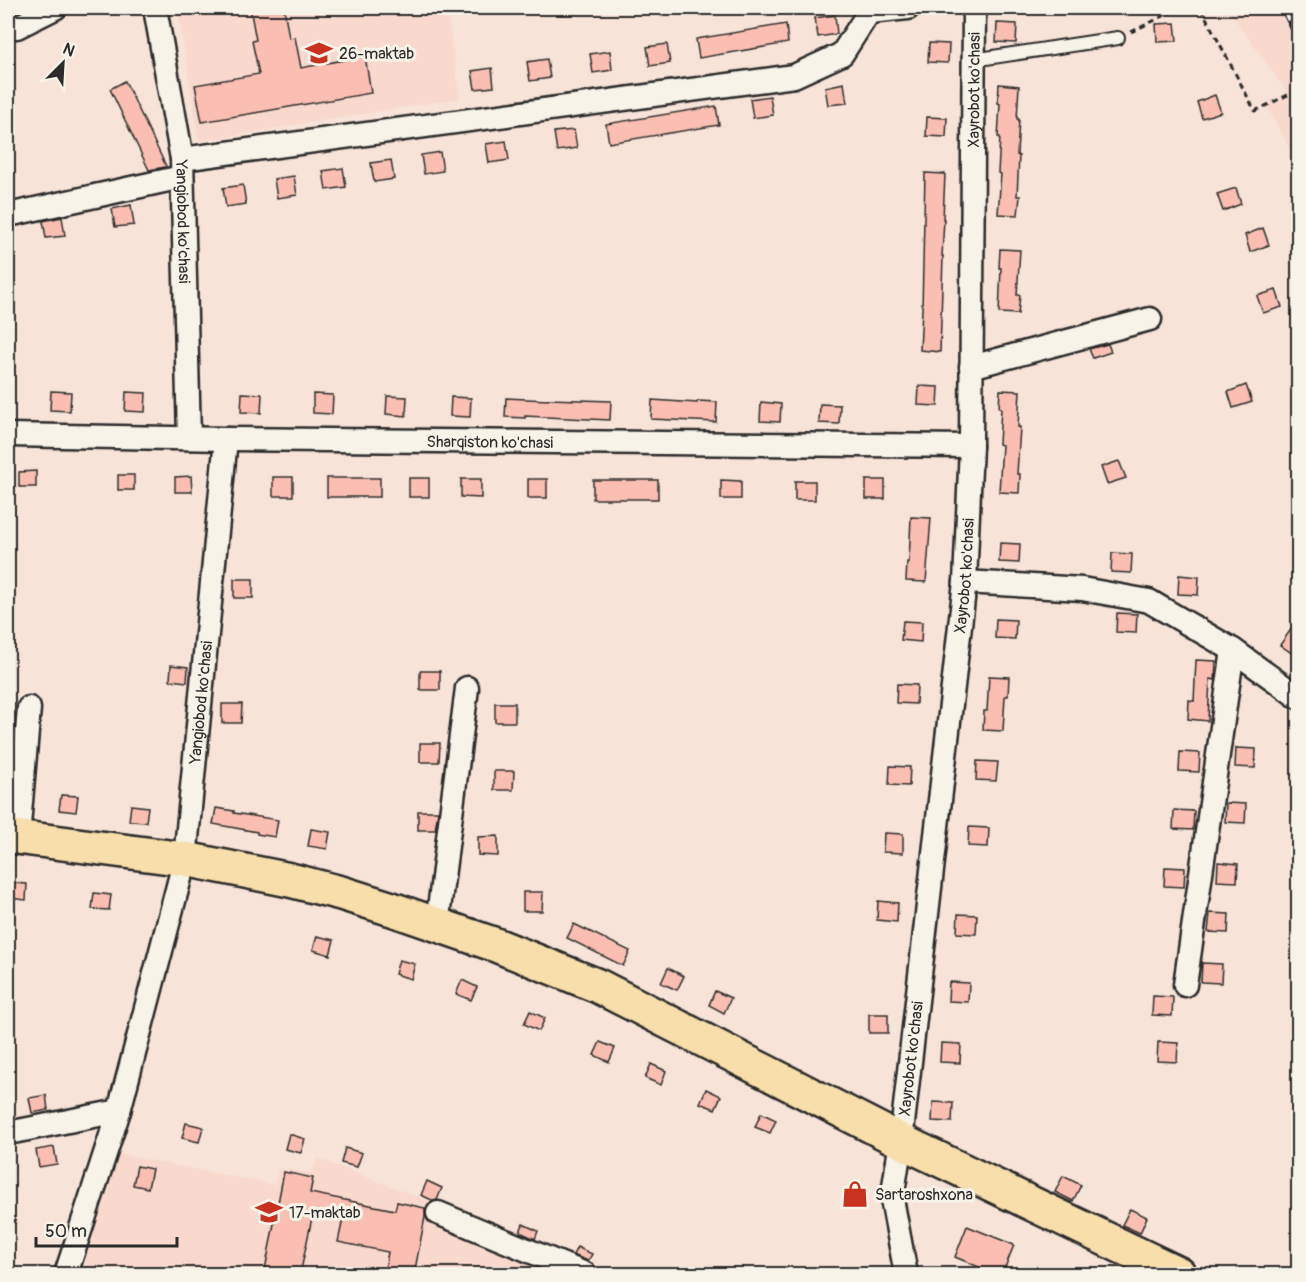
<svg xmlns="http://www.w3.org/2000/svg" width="1306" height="1282" font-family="Pangolin,sans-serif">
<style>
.built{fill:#f9d8cd}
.building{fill:#fabfb2;stroke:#2b2b2b;stroke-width:1.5}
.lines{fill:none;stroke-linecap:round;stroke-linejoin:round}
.lane-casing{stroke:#2b2b2b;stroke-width:16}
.street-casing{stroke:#2b2b2b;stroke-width:27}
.primary-casing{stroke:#2b2b2b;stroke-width:38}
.path{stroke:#2b2b2b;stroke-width:3;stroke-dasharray:6 4.5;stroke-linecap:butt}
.lane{stroke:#f7f3e8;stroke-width:12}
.street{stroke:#f7f3e8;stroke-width:22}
.primary{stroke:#f8deab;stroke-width:33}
.rail-casing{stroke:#2b2b2b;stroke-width:7}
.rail{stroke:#f7f3e8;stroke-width:4.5;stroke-dasharray:14;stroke-linecap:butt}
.labels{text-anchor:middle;stroke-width:6;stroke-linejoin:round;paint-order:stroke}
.poi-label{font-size:16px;fill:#2b2b2b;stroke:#f7f3e8;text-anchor:start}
.street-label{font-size:16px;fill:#2b2b2b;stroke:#f7f3e8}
</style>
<rect width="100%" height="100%" fill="#f8e3d8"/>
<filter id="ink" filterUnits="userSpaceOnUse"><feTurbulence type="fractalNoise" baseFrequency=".0167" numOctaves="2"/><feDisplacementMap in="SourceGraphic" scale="12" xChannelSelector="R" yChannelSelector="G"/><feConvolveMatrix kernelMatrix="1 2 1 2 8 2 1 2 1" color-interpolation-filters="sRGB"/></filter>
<g filter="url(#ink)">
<g class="built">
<path d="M178,8H446L460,98L199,141Z"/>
<path d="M1227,8H1298V164L1266,105L1288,93Z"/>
<path d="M118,1154L275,1185L278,1169L312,1173L317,1158L441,1206L561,1274H82Z"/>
</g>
<g class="building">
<path d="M250,8H284L289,38L295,37L301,68L365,56L371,93L202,122L195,85L259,74L252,41L256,40Z"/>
<path d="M835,15L837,34L818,37L815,18Z"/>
<path d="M997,23L1017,24L1016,43L996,42Z"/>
<path d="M1175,23L1177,41L1157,42L1156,24Z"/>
<path d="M786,24L788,43L699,58L696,39Z"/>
<path d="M929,43L949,44L948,63L928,62Z"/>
<path d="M667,44L670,63L650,66L647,47Z"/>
<path d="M610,51L612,70L593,73L590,54Z"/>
<path d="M547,59L550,78L530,81L527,62Z"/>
<path d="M492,68L494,87L475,89L472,71Z"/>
<path d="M125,81L166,166L165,167L149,170L110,89Z"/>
<path d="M844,83L847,103L828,105L825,87Z"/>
<path d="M999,84L1019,86L1017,119H1019L1017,155L1019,156L1017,196H1020L1018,215L998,214L1001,174L998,173L1000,137H998L1000,104L998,103Z"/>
<path d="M1215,95L1221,112L1202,118L1197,102Z"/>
<path d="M770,96L773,115L753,118L750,99Z"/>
<path d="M716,106L719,125L609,143L606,124Z"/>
<path d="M927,117L947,118L946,137L926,136Z"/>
<path d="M574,130L577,148L557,151L554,132Z"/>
<path d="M506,141L509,160L489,163L486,144Z"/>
<path d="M440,152L443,171L424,174L421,155Z"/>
<path d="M391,160L394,179L374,182L371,163Z"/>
<path d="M343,168L346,187L326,190L323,171Z"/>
<path d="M925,173L945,174L943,219H944L942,256H943L940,352L920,350L922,310Z"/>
<path d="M294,176L297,195L277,198L274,179Z"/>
<path d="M243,185L246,204L226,207L223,188Z"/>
<path d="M1236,188L1241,204L1223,211L1217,194Z"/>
<path d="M131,205L134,225L115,227L112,209Z"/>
<path d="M62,217L65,236L46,238L43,221Z"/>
<path d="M1263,228L1269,245L1250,252L1245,235Z"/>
<path d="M1000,249L1020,250L1017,295H1020L1018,314L999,313L1001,268H999Z"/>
<path d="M1276,290L1282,307L1263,313L1257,296Z"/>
<path d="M1108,344L1111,352L1093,358L1089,349Z"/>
<path d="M1246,385L1252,402L1233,408L1228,392Z"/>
<path d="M919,386L939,387L938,406L918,405Z"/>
<path d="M1000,390L1020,391L1018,427H1020L1017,474H1020L1019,493L999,492L1002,445L999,444L1001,408H999Z"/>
<path d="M51,391L71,392L70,411L50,410Z"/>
<path d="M126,392L146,393L145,412L125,411Z"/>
<path d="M242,393L262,394L261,413L241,412Z"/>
<path d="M313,394L333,395L332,414L313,413Z"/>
<path d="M387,396L407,397L406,416L386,414Z"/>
<path d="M451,397L471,398L470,417L450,416Z"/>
<path d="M506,398L548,400V399L611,401L610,420L525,416V418L505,417Z"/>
<path d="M652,400L697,403L698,401L717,402L716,422L651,419Z"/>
<path d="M761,402L781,404L780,422L760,421Z"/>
<path d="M820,404L840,405L839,424L819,423Z"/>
<path d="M1119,461L1126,478L1107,484L1101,467Z"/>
<path d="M36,471V487H19V472Z"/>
<rect x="118" y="475" width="16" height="15"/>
<path d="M191,476L192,492H175V477Z"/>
<rect x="273" y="477" width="20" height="19"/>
<rect x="327" y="478" width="53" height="19"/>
<rect x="409" y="478" width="20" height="19"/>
<path d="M461,479H481V498L461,497Z"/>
<rect x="528" y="479" width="19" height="19"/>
<rect x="593" y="480" width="65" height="19"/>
<path d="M721,480L741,481V499H721Z"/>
<rect x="866" y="480" width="19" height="19"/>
<rect x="795" y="481" width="20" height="19"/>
<path d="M911,517L931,518L926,582L906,581L907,562H909Z"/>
<path d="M1000,543L1020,544L1019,563L999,562Z"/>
<path d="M1112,553L1132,554L1131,573L1111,572Z"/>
<path d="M1179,575L1199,577L1198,595L1178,594Z"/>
<rect x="234" y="579" width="19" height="19"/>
<path d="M1117,613L1137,614L1136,633L1116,632Z"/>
<path d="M1299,618V658L1280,645Z"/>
<path d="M996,619L1016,620L1015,639L995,638Z"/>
<path d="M903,621L922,622L921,642L901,640Z"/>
<path d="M1196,660L1216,661L1215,680L1210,679L1208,721L1188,719L1189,700L1194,701Z"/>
<path d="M171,665L188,667L187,682L170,680Z"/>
<rect x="420" y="671" width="20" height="19"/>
<path d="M989,676L1009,677L1008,696H1005L1003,731L983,730L984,711H987Z"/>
<path d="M897,684L917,685L916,704L896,703Z"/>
<rect x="495" y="703" width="20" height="19"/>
<path d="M222,704H242L241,723H222Z"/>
<path d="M420,743H440L439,762H420Z"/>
<path d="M1236,748L1256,749L1255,768L1235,767Z"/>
<path d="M1180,752L1200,753L1199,772L1179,771Z"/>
<path d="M977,761L998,762L996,781L976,780Z"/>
<path d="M890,766L910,767L909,786L889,785Z"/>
<path d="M494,771H514L513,790H494Z"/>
<path d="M61,795L78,796L76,812L59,810Z"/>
<path d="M1226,803L1246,804L1245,823L1225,822Z"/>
<path d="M131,805L148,807L146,822L129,821Z"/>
<path d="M216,808L234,811V813L278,820L275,837L257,834V832L213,824Z"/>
<path d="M1174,810L1194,811L1193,830L1173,829Z"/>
<path d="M418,811H438L435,830H418Z"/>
<path d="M969,827L989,828L988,847L968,846Z"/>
<path d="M311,829L330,832L327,849L308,846Z"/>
<path d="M884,833L903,834V853L883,852Z"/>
<path d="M498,836V856L478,855V837Z"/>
<path d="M1218,862L1238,864L1237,882L1217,881Z"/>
<path d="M1165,867L1185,868L1184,887L1164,886Z"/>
<path d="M10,883L27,884L26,900L9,898Z"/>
<path d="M523,892H543L542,911H523Z"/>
<path d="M94,893L111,895L109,910L92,909Z"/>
<path d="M878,901L898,903L897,922L877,920Z"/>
<path d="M1210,913L1229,914L1228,933L1208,932Z"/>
<path d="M958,914L977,915L976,934L957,933Z"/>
<path d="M574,924L630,951L623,966L567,938Z"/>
<path d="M317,936L334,940L330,955L313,950Z"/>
<path d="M399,960L415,964L411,979L395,974Z"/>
<path d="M1202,963L1222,964L1221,983L1201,982Z"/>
<path d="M668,968L684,976L677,990L661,983Z"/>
<path d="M462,980L477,987L471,1000L456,994Z"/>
<path d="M949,982L969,983L968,1002L948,1001Z"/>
<path d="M715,991L731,998L724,1013L709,1005Z"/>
<path d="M1153,996L1173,997L1172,1016L1152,1015Z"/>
<path d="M530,1011L545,1018L539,1031L524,1024Z"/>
<rect x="869" y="1014" width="19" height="19"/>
<path d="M600,1042L615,1048L609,1062L594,1055Z"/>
<path d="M1158,1042L1178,1043L1177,1062L1157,1061Z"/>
<path d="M941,1043L961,1044L960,1063L940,1062Z"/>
<path d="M651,1064L666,1071L661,1085L645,1078Z"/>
<path d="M706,1089L721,1096L715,1109L700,1103Z"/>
<path d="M46,1095L48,1110L32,1113L29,1098Z"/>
<path d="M933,1102L953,1103L952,1122L932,1121Z"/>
<path d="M761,1113L776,1120L770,1133L755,1127Z"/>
<path d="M186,1123L203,1127L199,1142L182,1138Z"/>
<path d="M289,1134L305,1139L301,1153L285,1149Z"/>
<path d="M54,1147L57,1164L39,1167L36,1150Z"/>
<path d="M345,1148L362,1153L357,1167L341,1163Z"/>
<path d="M137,1166L152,1169L148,1188L133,1185Z"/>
<path d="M284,1172L313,1178L310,1193L395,1210L397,1202L425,1208V1217L414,1275H384L388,1252L338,1242L343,1219L313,1213L300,1275H264Z"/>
<path d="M1063,1176L1081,1185L1073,1201L1055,1192Z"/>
<path d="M427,1181L442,1188L437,1200L434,1201L421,1195Z"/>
<path d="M1130,1209L1147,1217L1140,1233L1122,1225Z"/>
<path d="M523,1224L538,1231L535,1239L520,1232Z"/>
<path d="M967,1226L1014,1245L1002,1275H998L955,1257Z"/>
<path d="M577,1247L592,1254L588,1261L573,1255Z"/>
</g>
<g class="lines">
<defs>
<path id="lane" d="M973,60L1118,38"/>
<g id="street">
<path id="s1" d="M155,8L182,159L189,438"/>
<path d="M17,27L55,8"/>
<path d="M182,159L794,76L842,54L869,12L908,8"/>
<path d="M8,215L182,177"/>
<path d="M971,367L1150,319"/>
<path id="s2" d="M8,435L226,439L971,446"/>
<path d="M965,582L1082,589L1149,601L1233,650L1298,697"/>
<path d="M18,837L29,708"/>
<path d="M437,925L467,688"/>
<path d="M1185,985L1233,650"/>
<path id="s3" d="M8,1133L119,1111L185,859L226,439"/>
<path d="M438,1213L585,1274"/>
<path d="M66,1274L119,1111"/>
<path id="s4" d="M906,1274L892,1199L901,1141L965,582L971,446L974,8"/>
</g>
<path id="primary" d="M8,836L185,859L290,880L341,893L392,909L496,945L598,986L901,1141L1179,1274"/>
</defs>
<use href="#lane" class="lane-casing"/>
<use href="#street" class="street-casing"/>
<use href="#primary" class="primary-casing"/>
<g class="path">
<path d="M1201,8L1255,111L1298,90"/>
<path d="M1131,32L1180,8"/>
</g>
<use href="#lane" class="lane"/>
<use href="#street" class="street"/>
<use href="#primary" class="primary"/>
<defs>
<path id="rail" d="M1283,8L1298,38"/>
</defs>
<use href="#rail" class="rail-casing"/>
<use href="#rail" class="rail"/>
</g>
</g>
<defs>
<symbol id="school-bare" viewBox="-9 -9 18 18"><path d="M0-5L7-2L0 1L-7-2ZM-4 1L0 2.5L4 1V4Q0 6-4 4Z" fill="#c8321e" stroke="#f7f3e8" stroke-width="2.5" paint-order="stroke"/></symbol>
<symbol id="shop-bare" viewBox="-9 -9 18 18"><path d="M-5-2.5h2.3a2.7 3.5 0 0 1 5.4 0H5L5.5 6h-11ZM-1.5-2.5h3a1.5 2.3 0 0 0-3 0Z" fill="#c8321e" stroke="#f7f3e8" stroke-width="2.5" paint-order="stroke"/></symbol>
</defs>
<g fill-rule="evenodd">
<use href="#school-bare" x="300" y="34" width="38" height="38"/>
<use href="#shop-bare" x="836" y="1175" width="38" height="38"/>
<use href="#school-bare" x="250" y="1193" width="38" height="38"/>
</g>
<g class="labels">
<g class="poi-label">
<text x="339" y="59">26-maktab</text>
<text x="875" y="1200">Sartaroshxona</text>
<text x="289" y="1218">17-maktab</text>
</g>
<g class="street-label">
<text dy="6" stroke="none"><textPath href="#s4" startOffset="1190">Xayrobot ko'chasi</textPath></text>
<text dy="6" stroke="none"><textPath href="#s1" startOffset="216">Yangiobod ko'chasi</textPath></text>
<text dy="6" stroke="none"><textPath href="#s2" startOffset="482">Sharqiston ko'chasi</textPath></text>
<text dy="6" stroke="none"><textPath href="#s4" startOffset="704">Xayrobot ko'chasi</textPath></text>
<text dy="6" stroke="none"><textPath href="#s3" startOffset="531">Yangiobod ko'chasi</textPath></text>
<text dy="6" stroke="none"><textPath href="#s4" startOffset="218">Xayrobot ko'chasi</textPath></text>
</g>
</g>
<rect width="1306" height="1282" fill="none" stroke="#f7f3e8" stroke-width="30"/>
<rect x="15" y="15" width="1276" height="1252" fill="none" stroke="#2b2b2b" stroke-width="2" filter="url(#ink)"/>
<g transform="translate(63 63) rotate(24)" stroke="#f7f3e8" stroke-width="4.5" paint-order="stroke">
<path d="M0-4.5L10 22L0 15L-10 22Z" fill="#2b2b2b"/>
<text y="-9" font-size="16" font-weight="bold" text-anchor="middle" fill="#2b2b2b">N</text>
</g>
<path d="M36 1237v9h141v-9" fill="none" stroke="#2b2b2b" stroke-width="3"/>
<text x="45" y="1237" font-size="18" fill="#2b2b2b" stroke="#f7f3e8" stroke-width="4.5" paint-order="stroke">50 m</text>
</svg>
